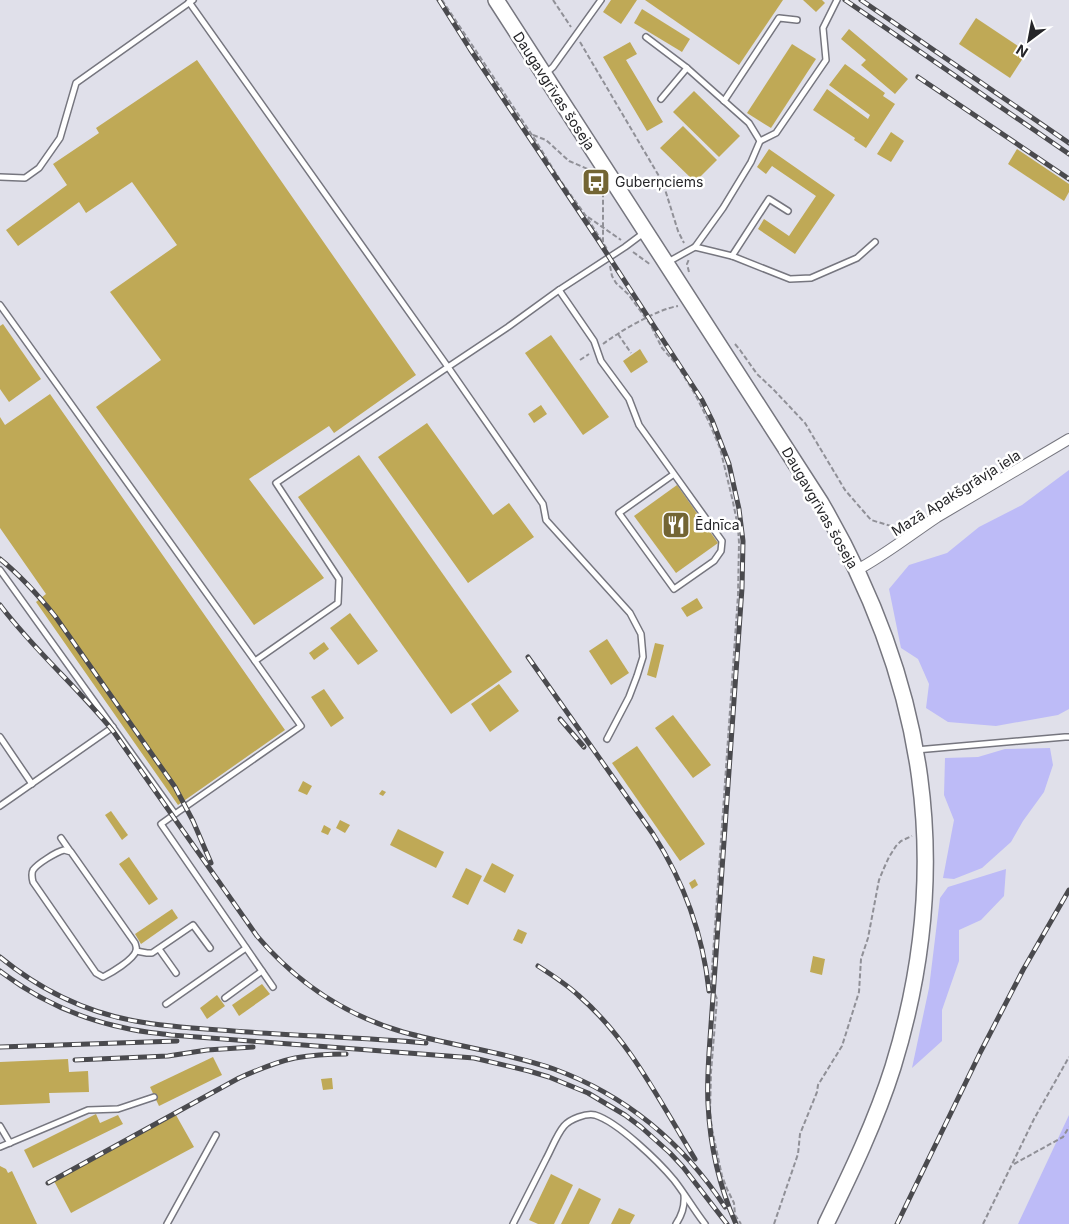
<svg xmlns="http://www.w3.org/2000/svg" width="1069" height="1224" font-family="Inter,sans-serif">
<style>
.green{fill:#bdbbf7}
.building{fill:#bfa956}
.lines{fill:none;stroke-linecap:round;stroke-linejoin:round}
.lane-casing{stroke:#76767f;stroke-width:8}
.street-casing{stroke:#76767f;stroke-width:12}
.secondary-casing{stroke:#76767f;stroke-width:18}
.path{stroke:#909097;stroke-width:2;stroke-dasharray:5 2.5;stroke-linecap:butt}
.lane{stroke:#fff;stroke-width:5}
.street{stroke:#fff;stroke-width:10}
.secondary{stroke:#fff;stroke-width:15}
.rail-casing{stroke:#4a4a4e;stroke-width:5}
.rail{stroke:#fff;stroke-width:3;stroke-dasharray:9;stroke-linecap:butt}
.labels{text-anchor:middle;stroke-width:5;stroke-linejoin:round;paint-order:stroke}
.street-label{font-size:14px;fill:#252528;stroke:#fff}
.poi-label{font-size:14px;fill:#252528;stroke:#fff;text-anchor:start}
</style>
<rect width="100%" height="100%" fill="#e0e0ea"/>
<g class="green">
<path d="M1069,470V709L1058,715L996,726L948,722L926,708L929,684L918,659L901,648L889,589L909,565L947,553L979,527L1022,505Z"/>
<path d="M1050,748L1053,765L1044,792L1023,821L1011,842L982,868L954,879L943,878L954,820L944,795L945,758L978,757L1005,749Z"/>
<path d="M1006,869L1004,896L981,920L959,930V961L942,1010V1041L912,1068L929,988L940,898L948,887Z"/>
<path d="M1069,1115V1224H1018Z"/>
</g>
<g class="building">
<path d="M611,0H637L621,24L603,12Z"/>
<path d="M645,0H783L739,65Z"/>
<path d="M803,0H822L825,3L816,12Z"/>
<path d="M642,9L690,39L682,52L634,23Z"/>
<path d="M976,18L1027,52L1010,78L959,44Z"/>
<path d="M849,29L908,79L895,94L861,65L866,60L841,39Z"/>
<path d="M630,42L637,54L626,60L663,122L647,131L603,57Z"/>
<path d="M792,44L816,59L771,128L747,113Z"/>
<path d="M197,60L416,375L334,433L329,426L249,479L324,578L254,625L96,407L161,360L110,292L177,245L132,182L86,213L79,202L18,246L6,230L67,185L53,164L99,133L96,128Z"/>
<path d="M845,64L885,93L883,96L895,104L866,148L854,140L855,138L813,110L827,89L868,119L870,115L829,85Z"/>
<path d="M694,91L740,136L719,157L673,112Z"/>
<path d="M683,126L717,160L695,182L660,148Z"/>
<path d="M891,132L904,141L891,162L877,154Z"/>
<path d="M769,149L835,195L795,254L758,229L764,219L789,236L816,196L772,166L766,174L757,167Z"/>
<path d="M1017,149L1069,184V192L1064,201L1008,164Z"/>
<path d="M3,324L41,379L9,402L0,389V326Z"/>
<path d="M551,335L609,417L583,435L525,353Z"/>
<path d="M640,349L648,362L631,373L623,361Z"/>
<path d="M50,394L285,730L178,805L36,602L46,594L0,528V417L5,425Z"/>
<path d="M541,405L547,414L534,423L528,414Z"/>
<path d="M427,423L493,515L509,503L534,537L468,583L378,457Z"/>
<path d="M359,455L512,672L451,714L298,497Z"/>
<path d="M677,485L718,543L676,573L634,516Z"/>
<path d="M697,598L703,608L687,617L681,608Z"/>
<path d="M350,613L378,651L358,665L330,628Z"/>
<path d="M607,639L629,673L611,685L589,651Z"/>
<path d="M324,642L329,649L314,660L309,653Z"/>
<path d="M655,643L664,645L656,678L647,675Z"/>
<path d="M499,684L519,711L490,732L471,704Z"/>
<path d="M324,689L344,718L331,727L311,697Z"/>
<path d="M673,715L711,765L693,778L655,728Z"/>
<path d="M637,746L705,844L680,861L612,763Z"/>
<path d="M303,781L312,786L307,795L298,791Z"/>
<path d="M382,790L386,792L383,796L379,794Z"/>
<path d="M111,811L128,835L122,840L105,815Z"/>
<path d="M340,820L350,825L345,833L336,828Z"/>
<path d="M324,825L331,829L328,835L321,832Z"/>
<path d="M398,829L444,852L436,868L390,845Z"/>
<path d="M129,857L158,899L149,905L119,864Z"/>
<path d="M492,863L514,875L505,893L483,881Z"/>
<path d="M466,868L482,876L468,905L452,897Z"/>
<path d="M695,879L698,885L692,889L689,883Z"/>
<path d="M172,909L178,918L141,944L135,934Z"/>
<path d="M518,929L527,933L522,944L513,940Z"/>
<path d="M813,956L825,959L822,975L810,972Z"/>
<path d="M262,984L270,994L239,1016L232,1005Z"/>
<path d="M217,995L225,1006L207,1019L200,1008Z"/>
<path d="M213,1057L222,1075L159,1106L150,1087Z"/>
<path d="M68,1059L69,1072L88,1071L89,1092L49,1093L50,1103L0,1105V1062Z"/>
<path d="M332,1078L333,1089L323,1090L321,1079Z"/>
<path d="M96,1114L100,1123L118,1115L123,1124L33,1168L24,1150Z"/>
<path d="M176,1115L194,1147L71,1213L54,1181Z"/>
<path d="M0,1166L6,1169L8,1173L12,1171L37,1224H0Z"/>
<path d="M551,1174L573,1185L554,1224H538L529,1220Z"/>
<path d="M579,1188L601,1199L589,1224H561Z"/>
<path d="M619,1208L635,1215L630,1224H611Z"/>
</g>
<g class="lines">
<defs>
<g id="lane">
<path d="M646,37L687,68L749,123L760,141L751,162L723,208L695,247L668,262"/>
<path d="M546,73L553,67L601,0"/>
<path d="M661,99L687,68"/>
<path d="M724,101L779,18L797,20"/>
<path d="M760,141L776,133L826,60L823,28L837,0"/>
<path d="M0,177L25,178L39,168L60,138L76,83L193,0"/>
<path d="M695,247L732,256L790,279L811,278L857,258L875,242"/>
<path d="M732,256L769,199L788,211"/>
<path d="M559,290L594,341L601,361L629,399L639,425L674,474L619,513L674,589L714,561L721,551L722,541L674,474"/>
<path d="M0,305L255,661"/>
<path d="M0,570L175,814L301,726L255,661L338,603L339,579L276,483L448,367L189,2"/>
<path d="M0,737L32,784"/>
<path d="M607,739L629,697L637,676L643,657L641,634L630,613L546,520L543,504L448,367L508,327L559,290L625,247L645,232"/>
<path d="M916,750L1065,737H1069"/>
<path d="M0,806L113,727"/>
<path d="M175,814L161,824L273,987"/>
<path d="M61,838L70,851"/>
<path d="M64,850L71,852L135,943C136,946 137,947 136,951C133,960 111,973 103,977L96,973L33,882C32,878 31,874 33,870C37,864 56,852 64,850Z"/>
<path d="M159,949L176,973"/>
<path d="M136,951L147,953H152L193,925L210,948"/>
<path d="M225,998L262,971"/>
<path d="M166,1004L246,948"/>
<path d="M0,1126L10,1143"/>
<path d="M0,1147L88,1110L118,1109L154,1097"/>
<path d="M167,1224L216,1135"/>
<path d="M513,1224C524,1202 535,1181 546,1159C551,1150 557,1134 564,1126C570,1119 586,1113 595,1115C618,1122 659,1162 674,1180C685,1194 694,1210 705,1224"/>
<path d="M676,1224C682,1215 685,1206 684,1195"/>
</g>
<path id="street" d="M857,570C885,555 910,535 937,517L1069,439"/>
<path id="secondary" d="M496,0L821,503C926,683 955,866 893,1067C876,1121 851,1173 826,1224"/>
</defs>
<use href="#lane" class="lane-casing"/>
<use href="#street" class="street-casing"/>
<use href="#secondary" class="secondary-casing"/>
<g class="path">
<path d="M442,0L532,135L560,180L586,216L603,243"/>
<path d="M553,0L571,27"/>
<path d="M580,42L663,183L678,231L684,243"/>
<path d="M533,135L546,140L569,161L590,170"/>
<path d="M605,193L603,195V243L607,249"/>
<path d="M588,217L621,240"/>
<path d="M633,252L651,265"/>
<path d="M610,266L612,276L616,283L628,294L650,324L662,348L677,365L695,394L708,420L720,448L733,502L738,527L739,543L738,595L711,984L717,999L711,1072L710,1112L712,1129L722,1176L727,1189L734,1203L735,1215L741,1224"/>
<path d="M689,272L687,264L689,259"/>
<path d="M618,334L631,353"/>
<path d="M603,344C620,331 658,309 678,306"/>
<path d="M735,344L740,350L757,374L773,389L805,423L845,490L871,520L901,529"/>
<path d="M580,360L589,354"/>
<path d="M1014,1164L1063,1137L1069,1127"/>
<path d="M774,1224L798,1154L800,1134L817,1092L818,1085L842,1046L859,992L861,959L868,938L879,880L884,868L889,857L896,846L901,841L912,836"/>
<path d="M983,1224L1034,1119L1069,1057"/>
</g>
<use href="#lane" class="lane"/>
<use href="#street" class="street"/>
<use href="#secondary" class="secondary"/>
<defs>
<g id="rail">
<path d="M439,0L470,49L598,240L702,400L712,420L729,464L739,509L743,541L742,588L709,1053C708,1070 707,1087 708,1104C710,1145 719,1186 736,1224"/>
<path d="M845,0L1069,154"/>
<path d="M861,0L1069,143"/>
<path d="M918,77L1069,179"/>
<path d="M0,559C21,576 38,595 55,616L175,787L193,821L211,863"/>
<path d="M0,605C34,650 77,687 113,731L257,936C296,982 345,1015 403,1032C453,1046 505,1052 554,1069C625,1095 683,1143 725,1207"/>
<path d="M528,657L653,834C684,882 703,935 709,991"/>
<path d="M560,719L584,747"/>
<path d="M0,957C39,989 85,1012 135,1021C172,1028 211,1029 248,1032C308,1036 367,1038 426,1043"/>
<path d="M538,966C552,975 566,984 578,995C630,1040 660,1102 695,1159"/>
<path d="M0,971C37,999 80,1019 125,1028C141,1032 156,1033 171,1035L474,1058L529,1071L549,1077L588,1093L625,1115L641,1127L670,1153L683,1167L727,1224"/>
<path d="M0,1047L177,1041"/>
<path d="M75,1060L168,1056L207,1050L253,1047"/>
<path d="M48,1183L239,1078C257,1070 276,1062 295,1058C312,1055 329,1054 346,1054"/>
<path d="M897,1224L981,1051L1023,970L1069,890"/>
</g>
</defs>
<use href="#rail" class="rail-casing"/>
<use href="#rail" class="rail"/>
</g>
<defs>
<symbol id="bus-square" viewBox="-11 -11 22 22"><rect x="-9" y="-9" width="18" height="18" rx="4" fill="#736533" stroke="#fff"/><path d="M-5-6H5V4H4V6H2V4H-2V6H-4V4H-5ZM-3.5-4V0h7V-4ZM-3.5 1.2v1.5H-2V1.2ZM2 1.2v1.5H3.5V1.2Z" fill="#fff"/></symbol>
<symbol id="restaurant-square" viewBox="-11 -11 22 22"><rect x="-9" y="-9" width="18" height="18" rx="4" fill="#736533" stroke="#fff"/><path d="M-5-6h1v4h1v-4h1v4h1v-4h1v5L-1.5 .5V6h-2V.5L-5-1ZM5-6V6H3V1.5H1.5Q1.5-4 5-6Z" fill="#fff"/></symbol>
</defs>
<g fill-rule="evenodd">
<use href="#bus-square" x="580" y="166" width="32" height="32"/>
<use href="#restaurant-square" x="660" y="509" width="32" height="32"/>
</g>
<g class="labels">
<g class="street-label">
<text transform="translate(554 91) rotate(57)" y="5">Daugavgrīvas šoseja</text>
<text transform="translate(956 493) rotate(-32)" y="5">Mazā Apakšgrāvja iela</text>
<text transform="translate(820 508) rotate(60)" y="5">Daugavgrīvas šoseja</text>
</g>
<g class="poi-label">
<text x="615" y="187">Guberņciems</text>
<text x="695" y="530">Ēdnīca</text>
</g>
</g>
<g transform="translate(1029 40) rotate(212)" stroke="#ffffff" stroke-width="4" paint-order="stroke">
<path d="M0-4L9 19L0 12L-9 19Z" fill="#252528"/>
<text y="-8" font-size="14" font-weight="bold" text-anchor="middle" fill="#252528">N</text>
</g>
</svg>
